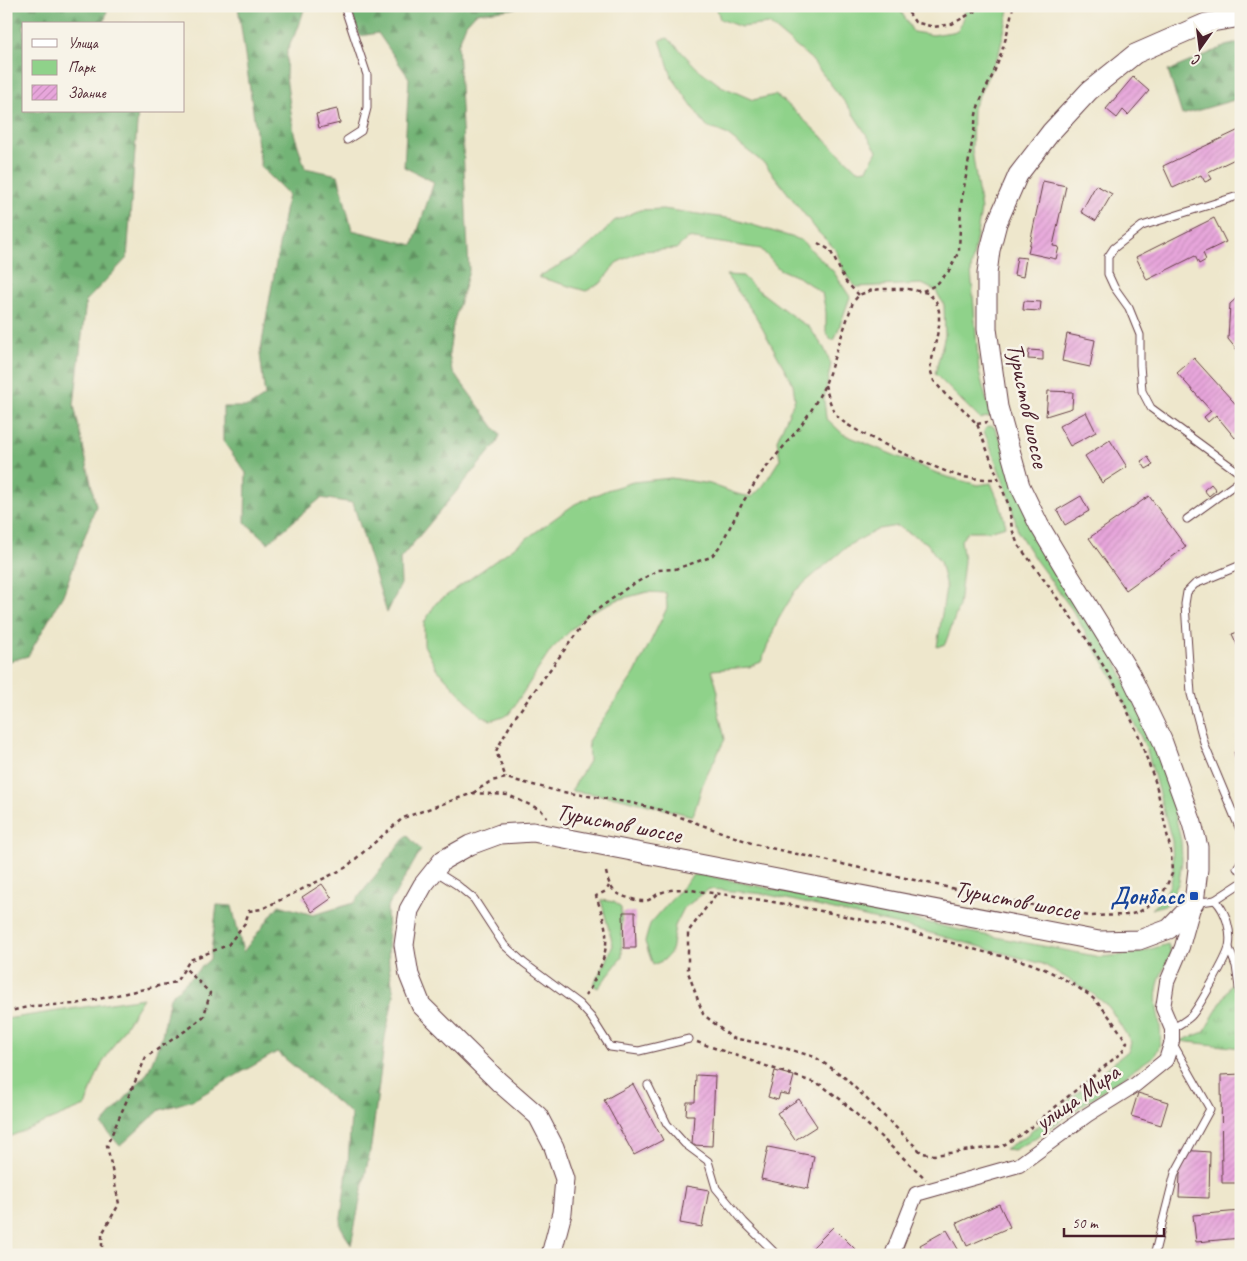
<svg xmlns="http://www.w3.org/2000/svg" width="1247" height="1261" font-family="Caveat,sans-serif">
<style>
.green{fill:#8fd28a;stroke:#6c785a}
.forest{fill:url(#forest-firs);stroke:#5e6a50}
.park{fill:url(#park-tufts);stroke:#6c785a}
.building{fill:url(#building-hatch)}
.lines{fill:none;stroke-linecap:round;stroke-linejoin:round}
.service-casing{stroke:#633d43;stroke-width:9}
.minor-casing{stroke:#633d43;stroke-width:16}
.secondary-casing{stroke:#633d43;stroke-width:21}
.path{stroke:#633d43;stroke-width:2.5;stroke-dasharray:4 4;stroke-linecap:butt}
.service{stroke:#fff;stroke-width:7}
.minor{stroke:#fff;stroke-width:14}
.secondary{stroke:#fff;stroke-width:19}
.transit-dot{fill:#1a4fb4;stroke:#f7f3e8;stroke-width:2}
.labels{text-anchor:middle;stroke-width:5;stroke-linejoin:round;paint-order:stroke}
.street-label{font-size:24px;fill:#4a1f2b;stroke:#f7f3e8}
.transit-label{font-size:24px;font-weight:bold;fill:#164399;stroke:#f7f3e8;text-anchor:end}
</style>
<defs>
<pattern id="forest-firs" width="22" height="20" patternUnits="userSpaceOnUse" patternTransform="scale(1.25)"><rect width="22" height="20" fill="#73b476"/><path d="M5 1l3.5 6h-7zM16 11l3.5 6h-7z" fill="#609261"/></pattern>
<pattern id="park-tufts" width="24" height="20" patternUnits="userSpaceOnUse" patternTransform="scale(1.25)"><rect width="24" height="20" fill="#8fd28a"/><path d="M3 7l-1-3M5 7V3M7 7l1-3M15 17l-1-3M17 17v-4M19 17l1-3" fill="none" stroke="#7db477"/></pattern>
<pattern id="building-hatch" width="6" height="6" patternUnits="userSpaceOnUse" patternTransform="scale(1.25)"><rect width="6" height="6" fill="#e7a6db"/><path d="M-1 1l2-2M0 6l6-6M5 7l2-2" fill="none" stroke="#c88ebc"/></pattern>
</defs>
<rect width="100%" height="100%" fill="#f7f3e8"/>
<filter id="ink" filterUnits="userSpaceOnUse"><feTurbulence type="fractalNoise" baseFrequency=".02" numOctaves="2"/><feDisplacementMap in="SourceGraphic" scale="10" xChannelSelector="R" yChannelSelector="G"/><feConvolveMatrix kernelMatrix="1 2 1 2 8 2 1 2 1" color-interpolation-filters="sRGB"/></filter>
<filter id="wash" filterUnits="userSpaceOnUse"><feTurbulence type="fractalNoise" baseFrequency=".0096" numOctaves="4" result="noise"/><feDisplacementMap in="SourceGraphic" scale="20" xChannelSelector="R" yChannelSelector="G"/><feGaussianBlur stdDeviation="1.12" result="paint"/><feColorMatrix in="noise" values="0 0 0 0 0 0 0 0 0 0 0 0 0 0 0 0 0 1.4 0 .05"/><feComposite in="paint" operator="in"/></filter>
<g filter="url(#wash)">
<rect width="100%" height="100%" fill="#eee7cc"/>
<g class="green">
<path d="M716,6H898L913,32L933,35L958,31L967,6H1010L999,53L973,108L972,150L981,210L971,270L979,372L991,416L980,419L935,374L945,335L944,305L936,291L922,284L856,287L845,274L836,250L819,233L765,164L726,134L706,126L672,77L660,40L668,38L697,68L721,86L753,100L775,95L784,101L857,170L867,169L877,151L850,109L811,59L769,24L741,27L720,19Z"/>
<path d="M663,209L733,219L801,240L833,271L850,297L835,339L831,340L826,333V312L822,293L800,278L779,269L761,249L688,238L676,249L641,251L616,263L601,283L586,291L538,277L581,253L601,235L614,221L640,210Z"/>
<path d="M726,275L743,276L754,287L799,321L809,327L824,348L831,364L824,400L826,418L843,434L944,476L978,485L991,483L1000,504L1006,526L989,531H969L961,540L964,561L959,606L945,644L937,647L946,587L940,562L927,543L897,526L879,529L849,545L795,591L778,620L761,662L749,667L712,670L718,692L717,705L725,739L703,783L693,816L616,797L571,791L589,761L588,741L635,673L667,608L666,593L647,592L617,600L588,613L551,650L509,714L491,720L481,716L436,668L424,645V623L436,603L575,504L607,490L633,482L671,478L710,484L737,494L752,497L763,486L780,459L777,440L795,399L793,384L755,315Z"/>
<path d="M991,426L994,427L1118,666L1165,769L1181,841L1182,860L1179,882L1168,904L1151,909L1163,898L1170,885L1173,874V865L1172,841L1147,750L1113,678L1071,608L1035,559L1018,532L1009,496L984,431L987,427Z"/>
<path d="M693,875H704L869,909L964,931L1100,957L1134,954L1168,944L1171,953C1166,964 1159,977 1157,990C1153,1013 1169,1036 1154,1056L1029,1142L1014,1150L1005,1149L1027,1135L1129,1050L1131,1042L1109,1007L1093,994L1043,964L912,928L765,894L709,889L684,908L675,926L671,952L664,960L653,965L645,942L650,924Z"/>
<path d="M601,900L614,902L621,908L622,957L598,988L593,985L607,960L613,945Z"/>
<path d="M143,998L100,1067L85,1106L6,1138V1019Z"/>
</g>
<g class="forest">
<path d="M6,6H108L104,24H24V111H138L127,258L86,301L74,405L96,506L63,595L28,656L6,662Z"/>
<path d="M238,6H305L299,26L287,50L286,77L294,133L305,168L338,175L352,230L413,245L434,182L404,167L409,78L378,33L360,36L349,6H522L512,9L476,13L466,24L458,45L469,271L453,325L449,354L452,370L500,435L497,443L400,559L401,584L387,613L353,503L321,498L268,543L245,522L246,473L223,441V407H248L265,396L260,354L288,194L261,167Z"/>
<path d="M1233,43H1241V98L1182,115L1168,71Z"/>
<path d="M407,835L421,850L387,908L389,966L394,995L385,1037L371,1146L351,1245L340,1225L348,1164L351,1114L277,1052L193,1100L160,1110L120,1146L102,1125L148,1072L162,1036L170,997L210,959L217,905L232,906L243,952L279,905L313,915L354,903Z"/>
</g>
<path class="park" d="M1241,967V1048L1180,1041L1204,1032Z"/>
<g id="blocks">
<g class="building">
<path d="M1133,77L1149,91L1128,115L1123,110L1117,118L1106,109Z"/>
<path d="M337,109L340,123L319,128L316,114Z"/>
<path d="M1239,130L1241,134V156L1208,172L1212,179L1205,182L1201,175L1173,188L1163,166Z"/>
<path d="M1043,181L1066,186L1053,246L1059,247L1056,259L1028,253Z"/>
<path d="M1096,185L1112,194L1096,221L1081,212Z"/>
<path d="M1214,218L1226,242L1203,253L1206,260L1199,264L1195,256L1147,280L1136,257Z"/>
<path d="M1017,257L1026,258L1023,277L1014,275Z"/>
<path d="M1241,294V355L1228,339L1230,304Z"/>
<path d="M1024,301L1041,302L1040,311L1023,310Z"/>
<path d="M1067,334L1095,340L1090,367L1062,361Z"/>
<path d="M1029,350L1043,351V360L1028,359Z"/>
<path d="M1194,358L1241,410V433L1235,438L1216,415L1208,422L1204,417L1211,411L1177,373Z"/>
<path d="M1048,391L1073,392L1072,408L1046,416Z"/>
<path d="M1086,412L1096,432L1070,446L1059,426Z"/>
<path d="M1110,440L1127,467L1102,483L1085,456Z"/>
<path d="M1148,457L1153,465L1146,469L1141,461Z"/>
<path d="M1211,484L1216,490L1209,496L1204,490Z"/>
<path d="M1081,496L1089,511L1065,525L1057,510Z"/>
<path d="M1149,496L1186,547L1126,590L1089,538Z"/>
<path d="M1241,631V653L1232,634Z"/>
<path d="M1241,750V774H1240L1234,752Z"/>
<path d="M322,884L332,898L312,912L302,897Z"/>
<path d="M623,912H635L636,948H624Z"/>
<path d="M775,1071L794,1076L789,1095L780,1093L778,1100L768,1097Z"/>
<path d="M1241,1074V1183H1222L1221,1075Z"/>
<path d="M696,1075L715,1076L712,1146L692,1145L694,1115H686L687,1102H695Z"/>
<path d="M633,1084L663,1140L634,1155L604,1100Z"/>
<path d="M1138,1093L1168,1102L1161,1125L1131,1116Z"/>
<path d="M799,1099L817,1126L795,1140L777,1113Z"/>
<path d="M768,1147L814,1156L808,1189L761,1179Z"/>
<path d="M1181,1150L1210,1152L1209,1198L1179,1197Z"/>
<path d="M686,1186L709,1190L702,1227L680,1223Z"/>
<path d="M999,1204L1010,1227L967,1246L957,1223Z"/>
<path d="M1241,1211V1238L1196,1242L1193,1215Z"/>
<path d="M833,1227L858,1252L855,1255H819L812,1248Z"/>
<path d="M947,1230L958,1249L948,1255H925L920,1245Z"/>
</g>
</g>
</g>
<g filter="url(#ink)">
<use href="#blocks" fill-opacity="0" stroke="#633d43" stroke-width="1"/>
<g class="lines">
<defs>
<g id="service">
<path d="M344,6L367,75V108L361,131L347,140"/>
<path d="M1241,195L1142,226L1114,248L1108,257V274L1114,287L1129,308L1140,335V365L1142,391L1151,408L1241,474"/>
<path d="M1187,519L1241,480"/>
<path d="M1241,565L1195,584L1187,592L1185,604L1191,694L1205,746L1241,832"/>
<path d="M1241,862L1237,868L1241,870"/>
<path d="M435,871L457,885L474,899L504,945L524,963L579,1004L591,1017L610,1047L639,1051L689,1039"/>
<path d="M1194,903L1215,900L1241,883"/>
<path d="M1229,948L1236,966L1241,1002"/>
<path d="M1172,1029C1178,1025 1186,1021 1191,1016C1198,1009 1228,956 1229,947C1232,932 1226,911 1215,900"/>
<path d="M648,1085L667,1124L685,1144L708,1161L716,1188L744,1222L777,1255"/>
<path d="M1155,1252L1175,1173L1210,1109L1172,1042"/>
</g>
<path id="minor" d="M892,1255L916,1194L1019,1165L1087,1115L1135,1085L1166,1060L1172,1041V1029L1163,1008L1167,982L1182,947L1194,904"/>
<path id="secondary" d="M551,1255L562,1213L565,1179L554,1147L538,1116L499,1082L421,1005L409,975L404,945L409,910L423,885L443,860L470,845L500,834L533,832L1099,941L1139,940L1169,929L1194,903L1198,869V847L1192,823L1162,740L1130,674L1064,567L1039,525L1020,486L998,407L987,329V274L990,250L997,223L1018,175L1051,132L1089,91L1135,54L1206,23L1241,17"/>
</defs>
<use href="#service" class="service-casing"/>
<use href="#minor" class="minor-casing"/>
<use href="#secondary" class="secondary-casing"/>
<g class="path">
<path d="M904,6L915,22L934,27L952,24L977,10L980,6"/>
<path d="M818,243L830,250L846,282L859,295"/>
<path d="M923,291L936,285L949,271L959,251L961,204L975,126C975,103 988,88 996,67C1004,48 1009,27 1013,6"/>
<path d="M825,385C828,395 831,409 838,417C849,431 939,470 959,476C971,479 985,479 997,479"/>
<path d="M977,424L988,422"/>
<path d="M473,793L491,781L506,778L557,791L632,803L661,810L754,844L779,850L982,895L1089,916L1128,915L1139,912L1151,904L1163,893L1172,874L1171,852L1156,784L1138,734L1117,688L1090,644L1032,563L1018,545L1012,529L1009,506L977,424L959,405L945,394L934,381L930,369L939,326V311L936,301L928,293L908,289H884L872,290L859,295L853,302L825,385L812,409L799,428L760,475L743,502L720,546L711,557L675,569L658,570L627,588L590,615L513,720L496,751L506,778"/>
<path d="M606,872C610,890 614,894 632,899C652,905 650,896 663,892C675,888 685,889 697,891C791,902 879,922 970,948C989,954 1009,957 1029,963C1049,970 1071,982 1089,995C1105,1008 1115,1025 1127,1042L1122,1052L1025,1132L1002,1146L934,1155L922,1153L843,1076L815,1057L781,1047L732,1038L703,1014L688,972V932L717,893"/>
<path d="M585,996C591,989 594,980 598,972C612,942 606,925 596,896L606,891L609,886"/>
<path d="M6,1012L32,1006L76,1004L176,982L190,960L228,945L245,923L249,911L262,909L345,868L403,818L473,793L508,795L541,810L547,818"/>
<path d="M697,1042L821,1085L840,1099L926,1179"/>
<path d="M102,1255V1234L119,1204L107,1145L146,1057L191,1027L204,1016L210,993L185,968"/>
</g>
<use href="#service" class="service"/>
<use href="#minor" class="minor"/>
<use href="#secondary" class="secondary"/>
</g>
</g>
<rect class="transit-dot" x="1189" y="891" width="10" height="10" rx="2.5"/>
<g class="labels">
<g class="street-label">
<text transform="translate(1028 405) rotate(78)" y="8">Туристов шоссе</text>
<text transform="translate(619 823) rotate(11)" y="8">Туристов шоссе</text>
<text transform="translate(1017 900) rotate(11)" y="8">Туристов шоссе</text>
<text transform="translate(1077 1097) rotate(-35)" y="8">улица Мира</text>
</g>
<g class="transit-label">
<text x="1184" y="904">Донбасс</text>
</g>
</g>
<rect width="1247" height="1261" fill="none" stroke="#f7f3e8" stroke-width="25"/>
<rect x="22" y="22" width="162" height="90" fill="#f7f3e8" stroke="#b29e9c"/>
<rect x="32" y="39" width="25" height="8" fill="#ffffff" stroke="#b29e9c"/>
<text x="68" y="48" font-size="15" fill="#4a1f2b">Улица</text>
<rect x="32" y="60" width="25" height="15" fill="#8fd28a" stroke="#b29e9c"/>
<text x="68" y="72" font-size="15" fill="#4a1f2b">Парк</text>
<rect x="32" y="85" width="25" height="15" fill="url(#building-hatch)" stroke="#b29e9c"/>
<text x="68" y="98" font-size="15" fill="#4a1f2b">Здание</text>
<g transform="translate(1200 48) rotate(194)" stroke="#f7f3e8" stroke-width="4" paint-order="stroke">
<path d="M0-4L9 19L0 12L-9 19Z" fill="#4a1f2b"/>
<text y="-8" font-size="14" font-weight="bold" text-anchor="middle" fill="#4a1f2b">С</text>
</g>
<path d="M1064 1228v8h100v-8" fill="none" stroke="#4a1f2b" stroke-width="2.5"/>
<text x="1072" y="1228" font-size="15" fill="#4a1f2b" stroke="#f7f3e8" stroke-width="4" paint-order="stroke">50 m</text>
</svg>
